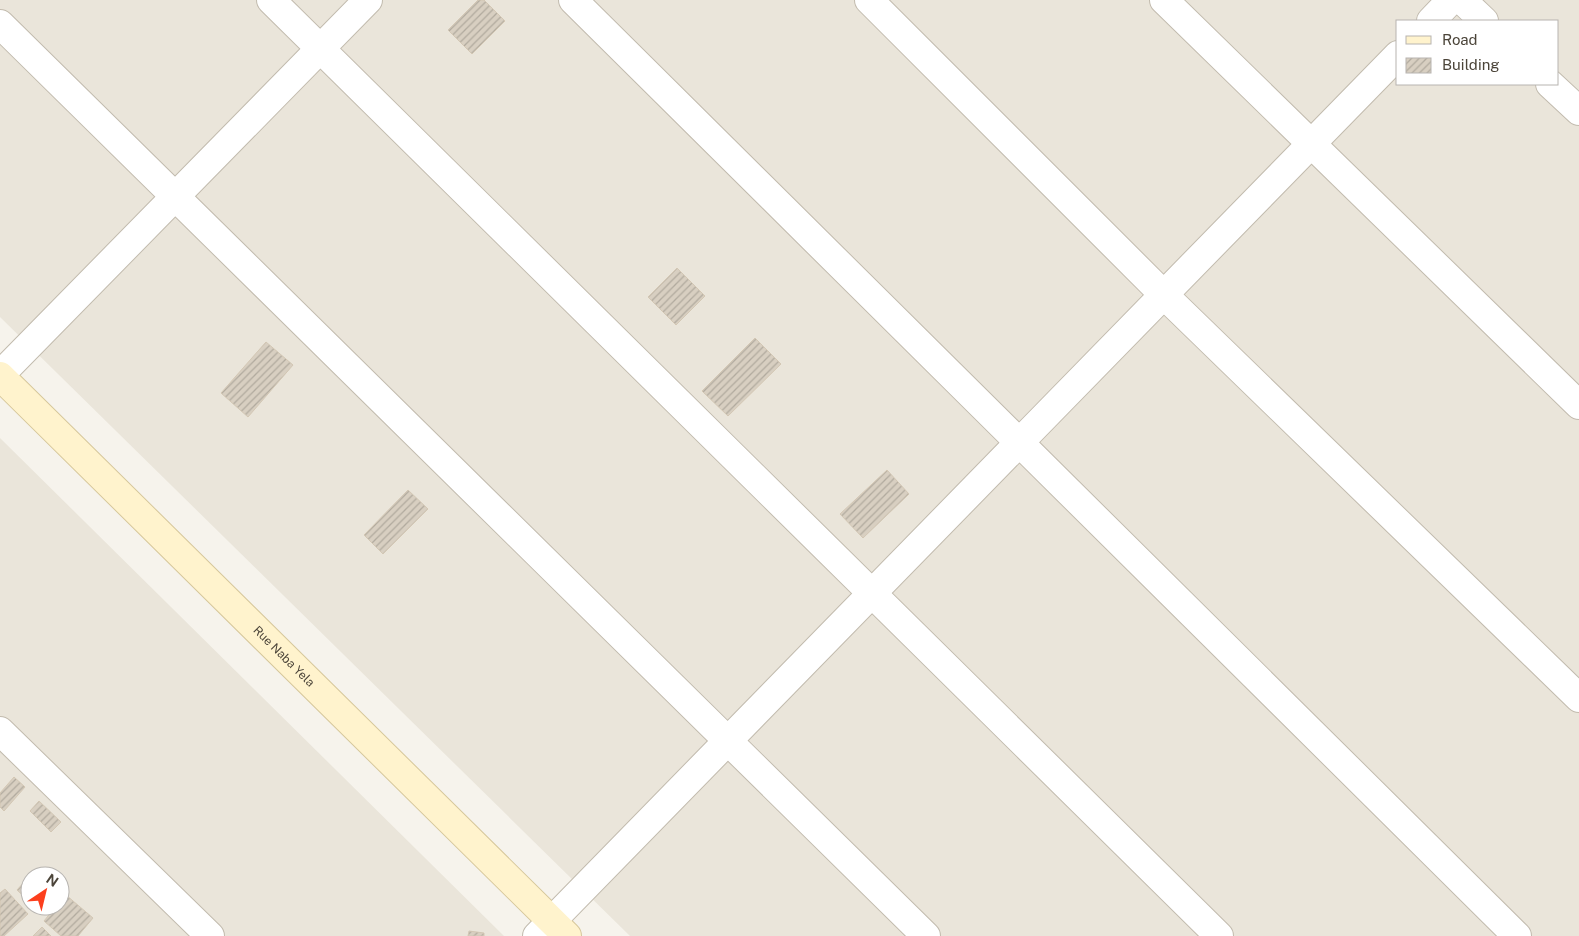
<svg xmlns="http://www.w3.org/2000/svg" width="1579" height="936" font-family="'Public Sans',sans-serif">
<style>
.residential{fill:#eae5da;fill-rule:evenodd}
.building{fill:url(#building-hatch);stroke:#d3c7b4}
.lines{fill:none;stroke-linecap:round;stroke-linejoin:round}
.street-casing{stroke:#c2bbae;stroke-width:30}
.secondary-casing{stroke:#d6c79b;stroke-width:30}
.street{stroke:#fff;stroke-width:28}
.secondary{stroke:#fff3cd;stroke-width:28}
.labels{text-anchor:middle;stroke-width:4;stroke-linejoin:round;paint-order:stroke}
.street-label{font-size:12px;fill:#4b4439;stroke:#fff}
</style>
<defs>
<pattern id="building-hatch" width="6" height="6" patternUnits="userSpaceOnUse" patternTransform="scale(1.25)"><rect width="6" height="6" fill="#d8cfc1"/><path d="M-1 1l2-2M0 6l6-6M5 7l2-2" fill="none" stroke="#b1aa9e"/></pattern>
</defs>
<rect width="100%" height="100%" fill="#f6f3ec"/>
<g class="residential">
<path d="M0,0H1579V936H630L0,317ZM1398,21H1558V84H1398Z"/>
<path d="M0,438L504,936H0ZM30,876H60V906H30Z"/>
</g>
<g class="building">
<path d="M478,0H484L505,21L472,54L448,30Z"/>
<path d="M677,268L705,296L676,325L648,297Z"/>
<path d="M755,338L781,364L728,416L702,391Z"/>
<path d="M266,342L293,365L248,417L221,393Z"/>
<path d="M887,470L909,494L863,538L840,514Z"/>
<path d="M408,490L428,509L383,554L364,535Z"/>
<path d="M14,777L25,787L4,811L0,807V793Z"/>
<path d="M39,801L61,822L51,832L30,811Z"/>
<path d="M25,881L30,885V902L17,890Z"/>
<path d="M5,889L28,914L4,936H0V893Z"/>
<path d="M66,895L93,918L78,936H61L44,921L56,906H60V902Z"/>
<path d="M42,927L51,936H33Z"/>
<path d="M469,931L484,933V936H468Z"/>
</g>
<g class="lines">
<defs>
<g id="street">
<path d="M271,0L1219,936"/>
<path d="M573,0L1517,936"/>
<path d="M869,0L1164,295L1579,698"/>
<path d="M1164,0L1579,405"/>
<path d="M1462,0L1484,21"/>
<path d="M1431,21L1451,0"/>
<path d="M0,24L926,936"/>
<path d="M1550,84L1579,111"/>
<path d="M0,375L368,0"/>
<path d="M0,731L210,936"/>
<path d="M537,936L1398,55"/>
</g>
<g id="secondary">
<path id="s1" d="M0,376L567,936"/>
</g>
</defs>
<use href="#street" class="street-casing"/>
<use href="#secondary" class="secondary-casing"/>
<use href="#street" class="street"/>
<use href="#secondary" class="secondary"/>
</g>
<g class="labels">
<g class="street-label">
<text dy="4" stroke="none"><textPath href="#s1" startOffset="399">Rue Naba Yela</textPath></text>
</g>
</g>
<rect x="1396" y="20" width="162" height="65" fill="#ffffff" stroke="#b7b4b0"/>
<rect x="1406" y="36" width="25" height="8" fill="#fff3cd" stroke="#b7b4b0"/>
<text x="1442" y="45" font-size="15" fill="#4b4439">Road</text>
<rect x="1406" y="58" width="25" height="15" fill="url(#building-hatch)" stroke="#b7b4b0"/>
<text x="1442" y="70" font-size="15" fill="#4b4439">Building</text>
<g transform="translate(45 891) rotate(35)"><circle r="24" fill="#ffffff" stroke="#b7b4b0"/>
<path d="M0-4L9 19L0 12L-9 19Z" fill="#fc3f1d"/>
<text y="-8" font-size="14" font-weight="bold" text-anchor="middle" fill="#4b4439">N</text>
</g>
</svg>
